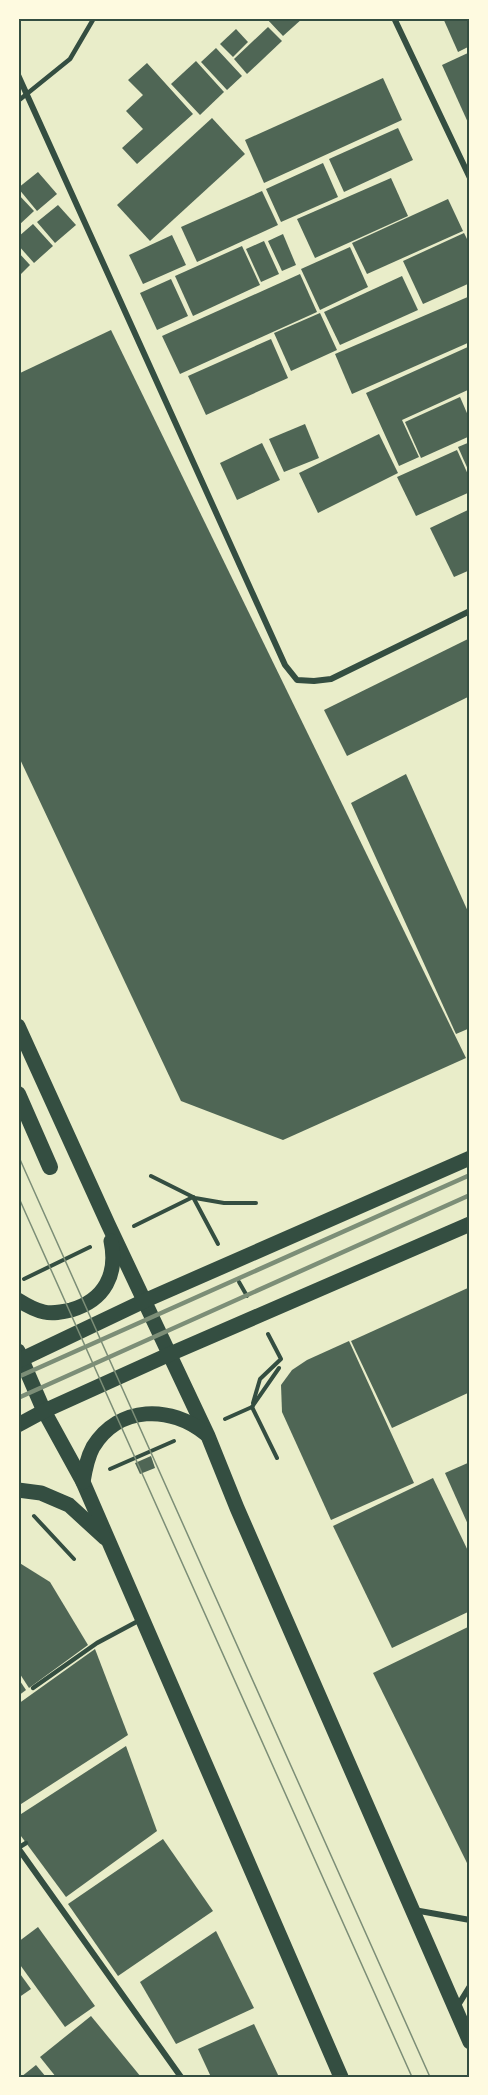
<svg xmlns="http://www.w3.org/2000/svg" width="488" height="2095" font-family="'PT Sans',sans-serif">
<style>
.building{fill:#4f6655}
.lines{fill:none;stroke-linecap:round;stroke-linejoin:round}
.path{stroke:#344e41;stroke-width:4}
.service{stroke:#344e41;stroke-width:4.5}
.minor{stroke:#344e41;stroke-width:6}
.primary{stroke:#344e41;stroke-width:15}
.trunk{stroke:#344e41;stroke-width:16}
.tram{stroke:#7c8e77;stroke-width:1.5}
.rail{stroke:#7c8e77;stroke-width:4.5}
.neatline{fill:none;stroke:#344e41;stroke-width:2}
</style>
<rect width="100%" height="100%" fill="#e9edc9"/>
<g class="building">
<path d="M266,18H303L283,36Z"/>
<path d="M443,18H470V46L458,52Z"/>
<path d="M268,27L282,41L247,74L234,59Z"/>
<path d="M236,29L248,42L233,57L220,44Z"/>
<path d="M216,48L242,76L227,90L201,62Z"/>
<path d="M470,52V127L442,65Z"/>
<path d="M196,61L224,92L200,115L171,84Z"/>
<path d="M147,63L193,114L137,164L122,148L143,129L126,111L143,95L128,80Z"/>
<path d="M383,78L402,120L264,183L245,140Z"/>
<path d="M212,118L245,154L150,241L117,205Z"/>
<path d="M398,128L413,160L344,192L329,159Z"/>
<path d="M323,163L338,197L281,222L266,189Z"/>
<path d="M38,172L57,194L37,211L18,188Z"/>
<path d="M391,178L408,216L315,258L297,219Z"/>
<path d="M262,191L278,225L197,262L181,227Z"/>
<path d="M18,194L34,211L18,226Z"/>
<path d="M448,199L463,231L367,274L352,243Z"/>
<path d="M58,205L76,225L55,243L37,222Z"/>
<path d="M33,224L53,246L34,263L18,245V237Z"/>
<path d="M464,233L470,245V283L423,304L403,261Z"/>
<path d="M283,234L296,265L282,271L268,241Z"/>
<path d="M172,235L186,265L143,284L129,255Z"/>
<path d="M264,241L279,274L261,282L246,249Z"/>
<path d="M242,246L260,285L193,316L175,276Z"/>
<path d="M350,247L368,287L320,310L301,269Z"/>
<path d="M18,252L30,265L18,277Z"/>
<path d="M300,274L317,312L180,374L162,336Z"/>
<path d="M402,276L418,310L340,345L324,312Z"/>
<path d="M171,279L188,316L157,330L140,293Z"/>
<path d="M470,296V342L352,394L335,354Z"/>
<path d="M320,313L337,350L291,371L274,333Z"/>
<path d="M111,330L466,1058L283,1140L181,1101L18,755V374Z"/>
<path d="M271,339L288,378L206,415L188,376Z"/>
<path d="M470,346V389L402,420L419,457L399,466L366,393Z"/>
<path d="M460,397L470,420V436L421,458L405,422Z"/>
<path d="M305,424L319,458L284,472L269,439Z"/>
<path d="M379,434L398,473L318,513L299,473Z"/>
<path d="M470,442V474L458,447Z"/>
<path d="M262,443L280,480L237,500L220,463Z"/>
<path d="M457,450L470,479V492L416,516L397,477Z"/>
<path d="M470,509V570L454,577L430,528Z"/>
<path d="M470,638V696L347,756L324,710Z"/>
<path d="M406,774L470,916V1028L456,1034L351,803Z"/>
<path d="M470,1287V1392L392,1428L351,1341Z"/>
<path d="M349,1341L414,1483L331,1520L282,1412L281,1385L292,1370L307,1360Z"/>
<path d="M151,1456L155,1468L140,1474L135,1463Z"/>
<path d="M470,1462V1529L445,1473Z"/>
<path d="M433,1478L470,1555V1611L392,1648L333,1526Z"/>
<path d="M18,1562L50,1582L88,1645L29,1688L18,1671Z"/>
<path d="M470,1626V1869L373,1673Z"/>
<path d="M95,1649L128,1735L18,1806V1704Z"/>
<path d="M18,1678L26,1690L18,1696Z"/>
<path d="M126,1746L157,1831L66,1897L18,1832V1816Z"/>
<path d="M163,1839L213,1911L118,1976L68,1904Z"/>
<path d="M38,1927L95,2006L65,2027L18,1962V1942Z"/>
<path d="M216,1931L254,2008L176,2044L140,1982Z"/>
<path d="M18,1971L31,1989L18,1998Z"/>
<path d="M91,2016L141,2077H56L40,2057Z"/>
<path d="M254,2024L279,2077H211L198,2049Z"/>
<path d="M36,2065L46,2077H21Z"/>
</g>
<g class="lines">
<g class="path">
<path d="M151,1176L195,1198L224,1203H256"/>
<path d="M193,1197L218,1244"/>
<path d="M134,1226L193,1197"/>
<path d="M24,1279L90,1247"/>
<path d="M239,1282L247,1296"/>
<path d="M253,1403L260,1379L281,1359L268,1334"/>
<path d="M252,1407L277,1458"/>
<path d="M225,1419L252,1407L279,1368"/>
<path d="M110,1469L174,1441"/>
<path d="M34,1516L74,1559"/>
</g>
<g class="service">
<path d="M18,101L70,59L94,18"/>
<path d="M33,1688L97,1643L140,1620"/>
<path d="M18,1848L26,1843"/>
</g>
<g class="minor">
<path d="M394,18L470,178"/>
<path d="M18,75L285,665L297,680L314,681L331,679L470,611"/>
<path d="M18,1848L181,2077"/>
<path d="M414,1910L470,1920"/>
<path d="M457,2007L470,1986"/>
</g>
<g class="primary">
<path d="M18,1026L108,1224L208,1436L237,1508L470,2042"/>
<path d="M18,1300C26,1305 34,1310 44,1312C53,1314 62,1312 71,1310C105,1300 118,1274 111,1241"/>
<path d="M18,1351L44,1411L83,1482L341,2077"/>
<path d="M18,1361L144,1301L470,1158"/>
<path d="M18,1425L44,1411L170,1354L470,1224"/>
<path d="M83,1482C85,1470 87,1458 93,1447C119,1405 171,1405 206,1434"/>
<path d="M18,1490L41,1493L69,1505L105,1538"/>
</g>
<path class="trunk" d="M18,1094L50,1167"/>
<g class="tram">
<path d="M18,1155L430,2077"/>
<path d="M18,1196L412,2077"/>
</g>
<g class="rail">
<path d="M18,1377L470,1175"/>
<path d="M18,1398L470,1195"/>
</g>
</g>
<rect width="488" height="2095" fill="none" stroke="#fefae0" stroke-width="39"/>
<rect x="20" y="20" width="448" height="2056" class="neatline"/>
</svg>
